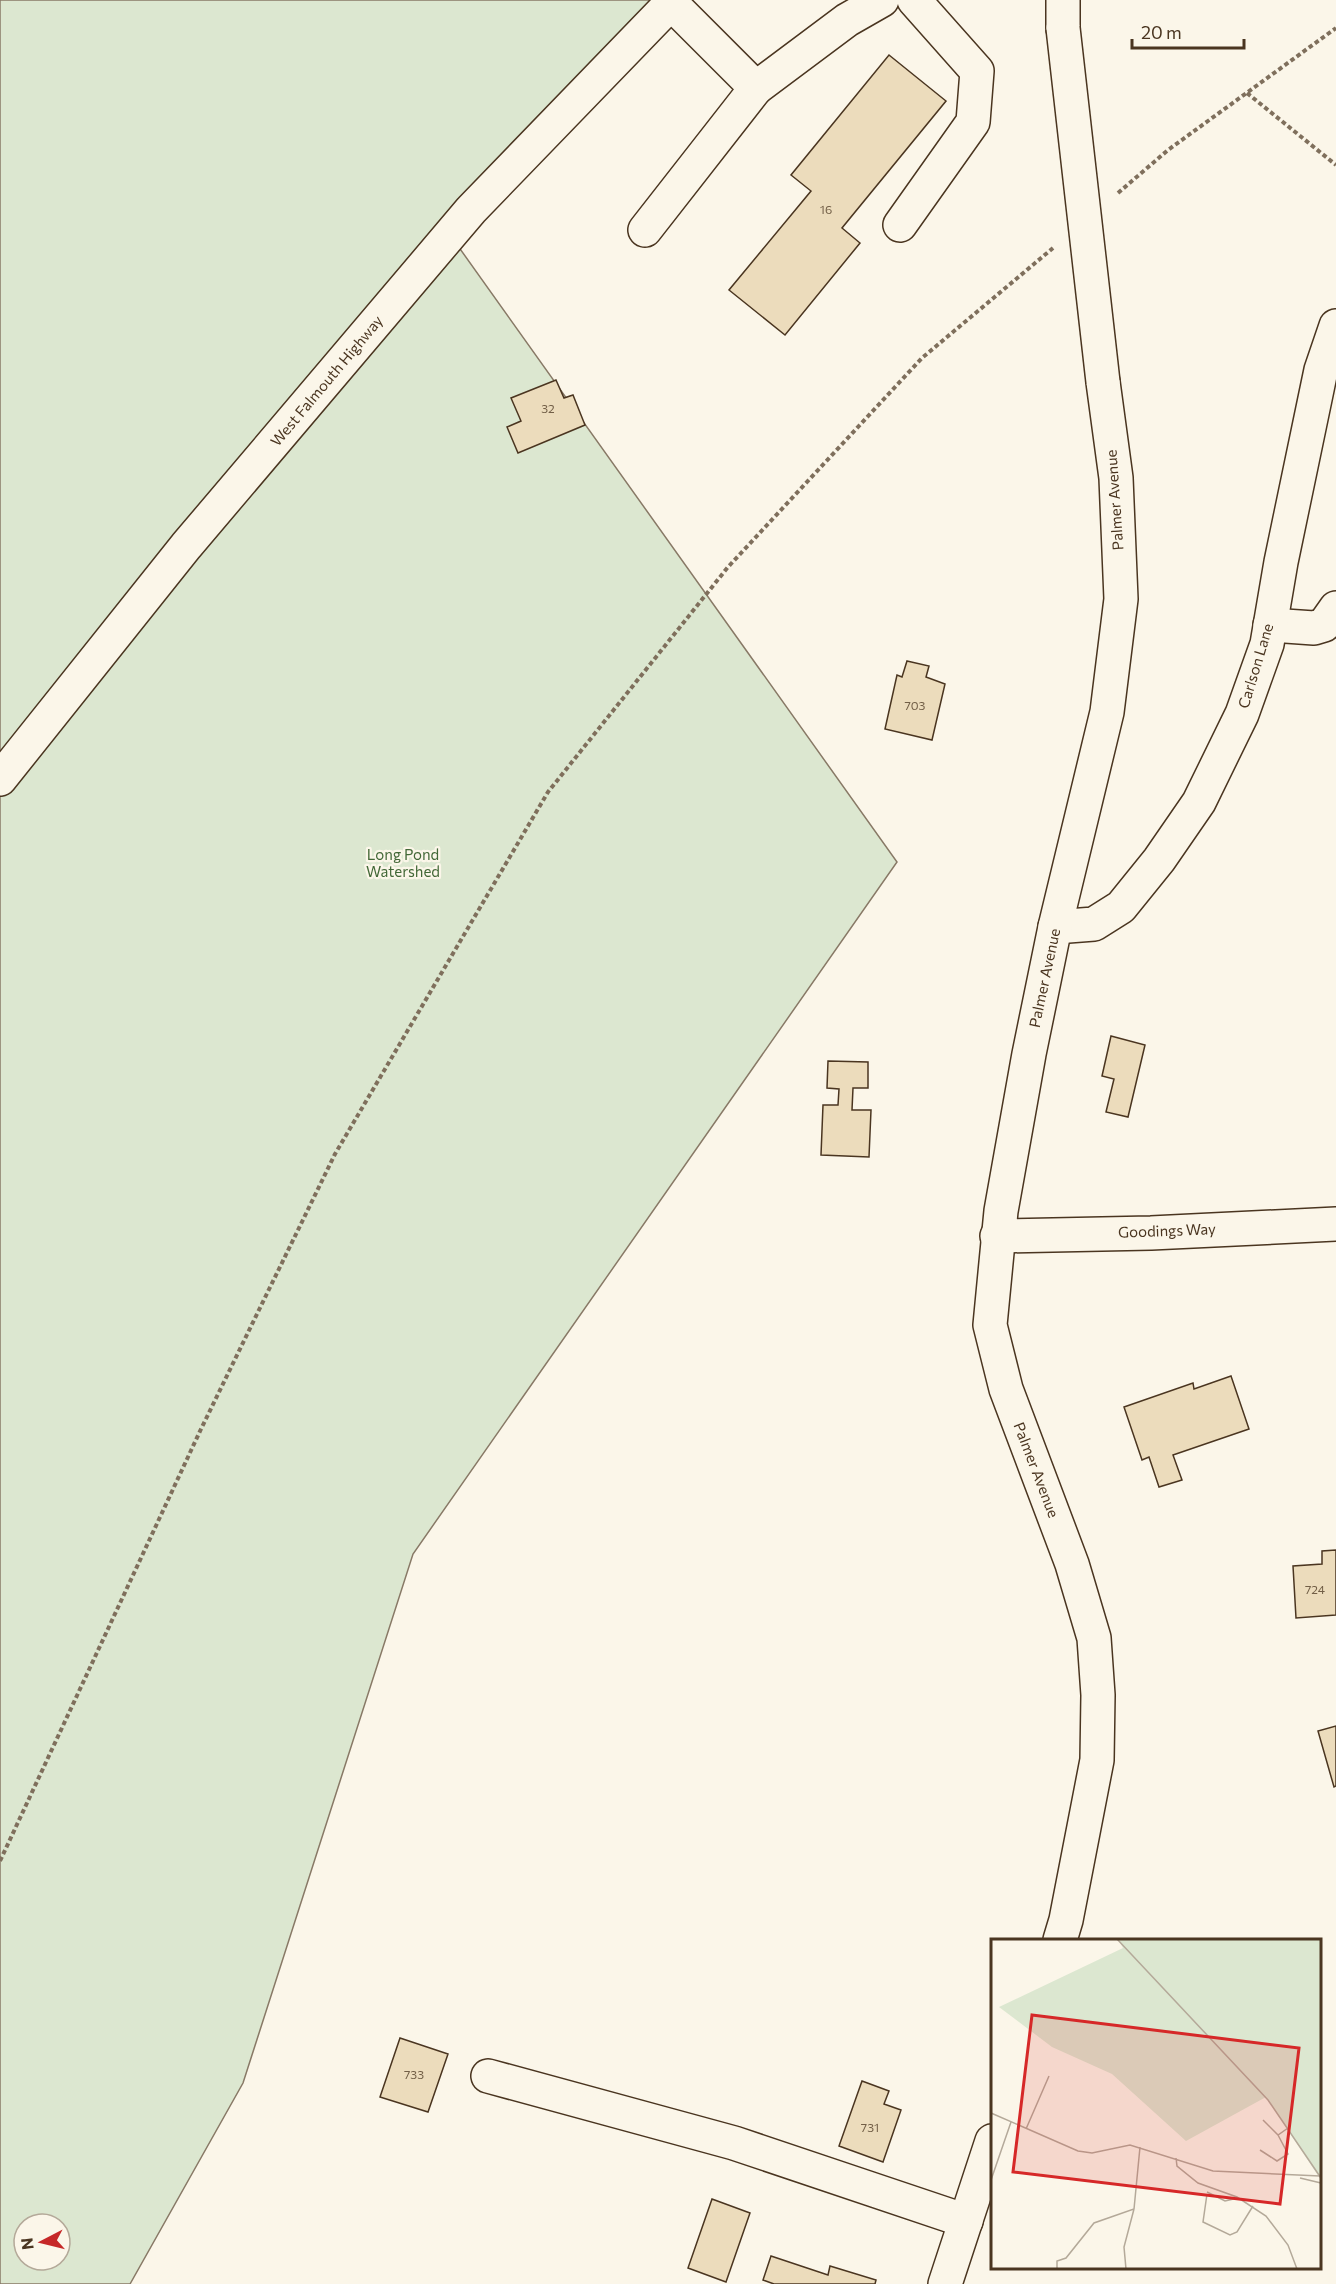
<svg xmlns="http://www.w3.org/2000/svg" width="1336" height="2284" font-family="Commissioner,sans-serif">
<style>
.green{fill:#dce7d0;stroke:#887966;stroke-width:1.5;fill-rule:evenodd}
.building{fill:#ecdcbc;stroke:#4a3520;stroke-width:1.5}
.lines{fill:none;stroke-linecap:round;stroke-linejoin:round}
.minor-casing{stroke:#4a3520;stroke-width:36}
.major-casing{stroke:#4a3520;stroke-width:36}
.highway-casing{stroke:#4a3520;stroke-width:36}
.path{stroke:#7f6f5c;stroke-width:4;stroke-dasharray:4.5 3;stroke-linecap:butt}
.minor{stroke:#fbf6e9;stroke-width:33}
.major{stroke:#fbf6e9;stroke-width:33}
.highway{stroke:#fbf6e9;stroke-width:33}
.major-bridge-casing{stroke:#4a3520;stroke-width:36;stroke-linecap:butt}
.major-bridge{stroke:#fbf6e9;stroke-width:33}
.labels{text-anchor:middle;stroke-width:4.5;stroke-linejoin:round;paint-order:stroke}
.number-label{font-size:12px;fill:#725f47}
.street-label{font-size:15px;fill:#4a3520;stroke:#fbf6e9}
.park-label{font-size:15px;fill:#436837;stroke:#fbf6e9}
.inset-road{fill:none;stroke:#b4a999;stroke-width:1.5}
.view{fill:#d62828;fill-opacity:0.15;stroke:#d62828;stroke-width:3}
.inset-edge{fill:none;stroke:#4a3520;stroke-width:3}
</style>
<rect width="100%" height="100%" fill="#fbf6e9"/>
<path class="green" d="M0,0H674L448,232L897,862L413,1554L243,2083L130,2284H0ZM24,2224H60V2260H24Z"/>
<g class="building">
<path d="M889,55L946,101L842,228L860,243L785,335L729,290L811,191L791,175Z"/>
<path d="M556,380L564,398L573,395L585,425L518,453L507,427L521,421L511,398Z"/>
<path d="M907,661L929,666L926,677L945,684L932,740L885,729L897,675L902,677Z"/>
<path d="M1111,1036L1145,1045L1128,1117L1106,1112L1114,1079L1102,1076Z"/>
<path d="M828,1061L868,1062V1088H853L852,1110H871L869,1157L821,1155L823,1105H838L839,1089L827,1088Z"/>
<path d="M1231,1376L1249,1429L1173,1455L1182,1480L1159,1487L1149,1457L1142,1460L1124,1407L1193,1383L1194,1389Z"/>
<path d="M1336,1550V1615L1296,1618L1293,1566L1322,1564V1551Z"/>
<path d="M1336,1726V1786L1334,1787L1318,1731Z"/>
<path d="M400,2038L448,2054L428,2112L380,2097Z"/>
<path d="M862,2081L889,2091L884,2104L901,2110L883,2162L839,2146Z"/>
<path d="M712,2199L750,2213L726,2282L688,2268Z"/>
<path d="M771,2256L828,2275L830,2266L876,2280L875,2284H774L763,2280Z"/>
</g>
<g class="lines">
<defs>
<g id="minor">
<path d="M756,88L847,20L882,0"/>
<path d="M900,225L973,122L977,71L914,0"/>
<path d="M645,230L756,88L671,3"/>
<path d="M1270,625L1314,628L1324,625L1336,608"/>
<path d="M1055,927L1094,924L1121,907L1159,860L1199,802L1242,714L1267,644L1281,562L1321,370L1336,326"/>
<path d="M997,1236L1151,1233L1336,1224"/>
<path d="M488,2076L734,2143L966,2221"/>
</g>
<g id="major">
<path d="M1063,0V28"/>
<path d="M1060,1940L1066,1920L1097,1760L1098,1695L1094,1638L1072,1564L1006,1389L990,1325L1001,1211L1029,1054L1055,927L1107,712L1121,599L1116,478L1103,382"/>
<path d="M945,2284L992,2141"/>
</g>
<path id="highway" d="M0,779L186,546L471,210L674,0"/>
</defs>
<use href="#minor" class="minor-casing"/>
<use href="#major" class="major-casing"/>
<use href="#highway" class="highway-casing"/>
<g class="path">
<path d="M1247,93L1336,165"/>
<path d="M1118,193L1168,150L1336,28"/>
<path d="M0,1861L201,1429L335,1154L548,792L728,567L922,358L1053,248"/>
</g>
<use href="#minor" class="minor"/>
<use href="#major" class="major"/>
<use href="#highway" class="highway"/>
<defs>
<path id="major-bridge" d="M1063,28L1103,382"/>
</defs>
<use href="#major-bridge" class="major-bridge-casing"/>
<use href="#major-bridge" class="major-bridge"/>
</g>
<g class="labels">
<g class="number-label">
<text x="826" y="214">16</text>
<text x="548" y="413">32</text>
<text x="915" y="710">703</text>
<text x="1315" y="1594">724</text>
<text x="414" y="2079">733</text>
<text x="870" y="2132">731</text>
</g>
<g class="street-label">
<text transform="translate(327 381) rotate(-50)" y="5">West Falmouth Highway</text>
<text transform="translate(1115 500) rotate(-94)" y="5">Palmer Avenue</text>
<text transform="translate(1256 666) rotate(-73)" y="5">Carlson Lane</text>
<text transform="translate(1045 978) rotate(-78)" y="5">Palmer Avenue</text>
<text transform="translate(1167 1231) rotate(-2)" y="5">Goodings Way</text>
<text transform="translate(1036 1470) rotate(69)" y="5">Palmer Avenue</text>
</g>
<g class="park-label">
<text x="403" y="860">Long Pond<tspan x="403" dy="17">Watershed</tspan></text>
</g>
</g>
<g transform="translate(991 1939)">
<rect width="330" height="330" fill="#fbf6e9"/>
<path d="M127,0H330V241L275,158L195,202L121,135L61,108L8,68L132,9Z" fill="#dce7d0"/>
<path class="inset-road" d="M126,0L277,161L330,239M0,174L87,212L101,214L139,206L222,232L329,237M272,181L287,196L297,189M35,190L58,137M269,211L286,222L297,215L287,196M185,219L186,227L207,244L246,258L275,277L297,306L306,330M309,239L330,244M0,241L20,183M216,253L234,262L247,259M216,255L212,283L239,296L246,293L262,267M66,330V322L75,319L103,284L143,270L149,208M135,330L133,308L143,270"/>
<path class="view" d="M41,76L308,109L289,265L22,233Z"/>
<rect width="330" height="330" class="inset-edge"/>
</g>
<g transform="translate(42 2242) rotate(263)"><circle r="28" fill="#fbf6e9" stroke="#b4a999" stroke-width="1.5"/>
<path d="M0-4.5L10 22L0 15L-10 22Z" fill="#c62828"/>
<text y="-9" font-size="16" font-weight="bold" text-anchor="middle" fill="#4a3520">N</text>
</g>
<path d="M1132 39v9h112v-9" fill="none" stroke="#4a3520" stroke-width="3"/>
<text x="1141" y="39" font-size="18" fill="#4a3520" stroke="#fbf6e9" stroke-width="4.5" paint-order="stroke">20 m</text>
</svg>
